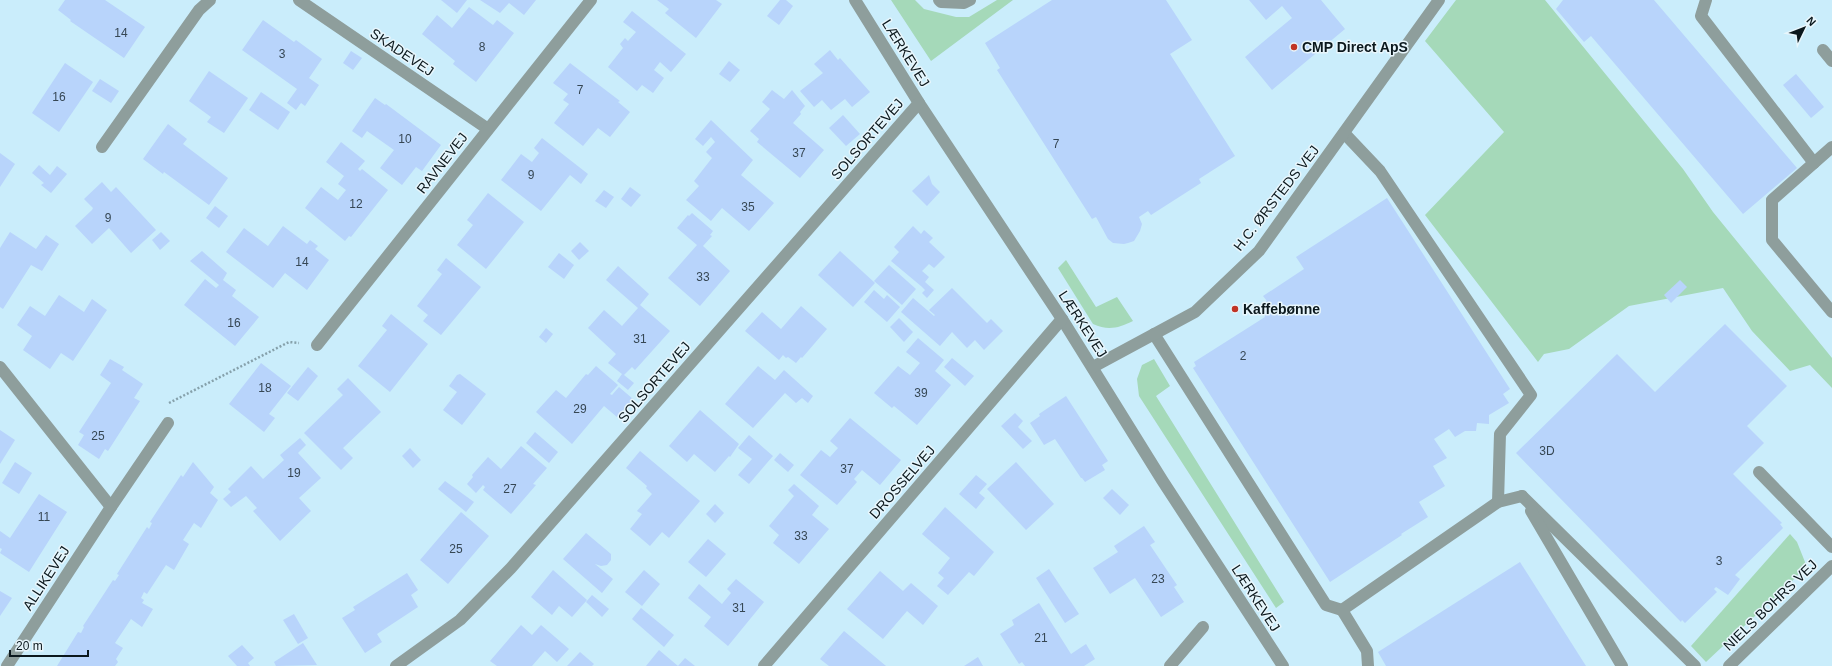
<svg xmlns="http://www.w3.org/2000/svg" width="1832" height="666" font-family="Helvetica,sans-serif">
<style>
.green{fill:#a5d9b9}
.building{fill:#b8d4fb}
.lines{fill:none;stroke-linecap:round;stroke-linejoin:round}
.path{stroke:#86a1ab;stroke-width:2.5;stroke-dasharray:2 2;stroke-linecap:butt}
.minor{stroke:#8e9e9c;stroke-width:12}
.poi-dot{fill:#c03325;stroke:#e8f6fc;stroke-width:1.5}
.labels{text-anchor:middle;stroke-width:3;stroke-linejoin:round;paint-order:stroke}
.number-label{font-size:12px;fill:#364754}
.poi-label{font-size:14px;font-weight:bold;fill:#0b181d;stroke:#e8f6fc;text-anchor:start}
.street-label{font-size:14px;fill:#0b181d;stroke:#e8f6fc}
</style>
<rect width="100%" height="100%" fill="#caedfb"/>
<g class="green">
<path d="M891,0H915L924,9L956,17H969L997,0H1013L931,61Z"/>
<path d="M1456,0H1545L1683,169L1713,212L1832,358V388L1810,365L1790,371L1752,331L1723,288L1629,306L1569,349L1544,354L1538,362L1425,215L1504,132L1425,41Z"/>
<path d="M1066,260L1096,307L1117,297L1133,321C1119,328 1108,331 1093,324L1058,268Z"/>
<path d="M1154,359L1170,386L1156,396L1284,602L1276,608L1139,396L1137,379L1142,365Z"/>
<path d="M1790,534L1797,542L1807,567L1706,662L1691,646Z"/>
</g>
<g class="building">
<path d="M65,0H105L145,27L124,58L70,21L71,20L58,10Z"/>
<path d="M441,0H467L457,13Z"/>
<path d="M480,0H536L524,15L509,3L500,13Z"/>
<path d="M657,0H716L722,4L696,38L665,13L669,9Z"/>
<path d="M780,0H786L793,6L779,25L767,16Z"/>
<path d="M1052,0H1166L1192,40L1170,54L1235,156L1199,179L1201,183L1151,215L1148,211L1139,217L1142,224L1140,231L1134,241L1128,243L1124,244L1113,243L1108,239L1096,217L1092,219L997,70L1000,68L985,43Z"/>
<path d="M1249,0H1321L1345,29L1272,90L1245,57L1292,18L1282,6L1266,20Z"/>
<path d="M1563,0H1654L1797,168L1743,214L1591,36L1584,42L1556,9Z"/>
<path d="M469,7L493,25L497,20L514,33L476,82L453,64L455,61L422,34L437,15L452,28Z"/>
<path d="M632,11L686,54L671,72L660,62L654,70L664,78L653,93L642,85L637,91L608,67L623,48L620,44L625,38L628,41L636,32L623,22Z"/>
<path d="M263,20L294,42L296,40L322,59L309,78L319,85L305,106L301,103L296,110L287,103L297,89L242,50Z"/>
<path d="M830,50L838,60L840,58L870,92L852,107L845,99L831,110L822,100L814,107L800,91L823,73L814,64Z"/>
<path d="M351,51L362,58L353,70L343,63Z"/>
<path d="M729,61L740,70L730,82L719,74Z"/>
<path d="M65,63L93,82L59,132L32,113Z"/>
<path d="M570,63L620,101L618,102L630,112L610,137L598,128L583,146L554,123L569,104L563,100L568,94L553,83Z"/>
<path d="M209,71L248,98L224,133L207,122L211,117L189,101Z"/>
<path d="M1796,74L1824,107L1811,118L1783,85Z"/>
<path d="M100,79L119,91L111,103L92,91Z"/>
<path d="M772,90L784,99L792,90L805,106L800,112L801,114L793,123L824,150L800,178L757,142L759,139L750,131L770,109L762,102Z"/>
<path d="M261,92L290,112L278,130L249,110Z"/>
<path d="M375,98L385,105L386,104L441,145L422,171L416,167L402,185L380,168L394,150L367,131L362,138L352,131Z"/>
<path d="M843,115L860,134L846,146L829,128Z"/>
<path d="M711,120L753,160L741,175L774,203L749,231L722,208L711,221L686,200L699,186L694,181L712,158L706,152L715,142L711,137L703,146L695,139Z"/>
<path d="M168,124L187,139L183,144L228,178L209,205L164,172L163,174L143,159Z"/>
<path d="M542,138L588,174L581,184L570,175L541,211L501,180L521,154L532,162L539,153L534,148Z"/>
<path d="M341,142L365,161L358,169L360,171L362,169L388,190L351,237L349,236L345,241L305,208L321,187L338,200L346,190L338,184L344,176L326,162Z"/>
<path d="M0,153L15,164L0,187Z"/>
<path d="M39,165L50,175L57,166L67,174L51,193L41,185L44,183L32,173Z"/>
<path d="M929,175L932,184L940,192L927,206L912,191Z"/>
<path d="M102,182L111,192L116,187L156,230L131,253L109,228L92,244L75,226L92,210L93,208L84,199Z"/>
<path d="M630,187L641,195L631,207L621,199Z"/>
<path d="M604,190L614,197L606,208L595,201Z"/>
<path d="M488,193L524,222L486,269L457,245L473,225L467,220Z"/>
<path d="M1387,198L1510,389L1503,394L1509,403L1489,415V424L1477,423L1476,431H1465L1455,437L1449,429L1434,439L1447,458L1433,466L1445,486L1419,502L1428,517L1401,534L1402,535L1330,582L1193,368L1196,366L1194,362L1265,317L1261,304L1267,301L1263,296L1304,269L1296,257Z"/>
<path d="M215,206L228,216L219,228L206,218Z"/>
<path d="M692,213L713,231L710,235L712,236L703,246L730,271L700,306L668,278L697,245L677,228L688,215L689,216Z"/>
<path d="M283,226L307,244L310,240L318,246L315,249L329,260L307,290L285,273L273,288L226,252L244,228L268,246Z"/>
<path d="M913,226L921,234L924,230L933,238L929,242L945,257L934,268L929,264L922,271L929,277L925,282L934,290L927,298L922,293L925,290L921,286L891,261L899,252L894,247Z"/>
<path d="M10,232L36,249L46,235L59,244L42,271L31,265L3,309L0,307V248Z"/>
<path d="M161,232L170,241L160,250L152,240Z"/>
<path d="M580,242L589,251L579,260L571,251Z"/>
<path d="M202,251L227,273L223,280L236,290L232,296L259,317L235,346L184,305L205,279L216,288L219,285L190,261Z"/>
<path d="M840,251L875,283L853,307L818,275Z"/>
<path d="M559,253L574,265L564,279L548,267Z"/>
<path d="M446,258L481,287L441,335L423,321L428,315L417,306L442,274L437,270Z"/>
<path d="M889,265L916,289L902,305L874,281Z"/>
<path d="M618,266L649,294L640,305L670,331L635,370L632,367L624,375L634,383L628,390L617,381L622,374L608,363L616,354L588,328L604,310L622,326L638,308L606,280Z"/>
<path d="M1680,280L1687,287L1671,303L1664,295Z"/>
<path d="M952,288L987,323L991,319L1003,331L984,350L975,340L967,348L952,332L940,346L901,312L913,298L934,316L935,315L929,310Z"/>
<path d="M874,290L884,299L887,295L900,307L887,322L864,302Z"/>
<path d="M59,295L84,312L92,299L107,310L73,361L61,353L50,369L23,350L32,336L17,325L30,306L45,316Z"/>
<path d="M801,306L827,329L802,358L801,357L796,363L788,357L786,358L783,355L779,360L745,331L762,312L781,329Z"/>
<path d="M391,314L428,344L390,392L358,366L387,330L382,326Z"/>
<path d="M899,318L913,332L904,342L890,327Z"/>
<path d="M1725,324L1787,386L1747,426L1764,443L1733,474L1782,523L1780,524L1783,528L1735,575L1740,579L1728,595L1716,587L1714,589L1717,592L1685,623L1682,620L1681,622L1516,453L1617,354L1655,392Z"/>
<path d="M546,328L553,334L546,343L539,337Z"/>
<path d="M918,338L944,360L935,371L951,385L917,425L894,406L892,408L874,393L898,366L910,375L920,363L906,352Z"/>
<path d="M952,358L974,376L965,386L944,367Z"/>
<path d="M110,359L124,367L122,370L143,384L134,398L140,401L108,451L105,449L99,459L78,445L84,435L79,432L111,383L100,375Z"/>
<path d="M261,363L291,386L269,414L275,418L264,432L229,404Z"/>
<path d="M596,366L618,385L610,394L612,395L619,387L633,399L617,417L604,406L572,444L536,412L556,390L566,398L586,374L588,375Z"/>
<path d="M758,366L775,380L784,370L813,396L808,403L802,398L796,403L785,393L753,428L725,404Z"/>
<path d="M308,367L318,376L298,401L287,393Z"/>
<path d="M460,374L486,394L462,425L443,410L457,392L449,386L457,375Z"/>
<path d="M348,378L381,412L343,448L353,458L341,470L304,433L343,395L337,389Z"/>
<path d="M1066,396L1108,461L1102,465L1105,470L1085,482L1082,478H1081L1055,439L1044,445L1030,423L1040,416L1039,414Z"/>
<path d="M700,410L739,444L730,457L729,456L715,472L694,454L687,462L669,446Z"/>
<path d="M1015,413L1023,421L1018,427L1032,441L1023,449L1001,426Z"/>
<path d="M850,418L901,460L880,485L862,470L854,479L857,482L837,505L800,475L821,450L830,457L838,448L830,441Z"/>
<path d="M0,430L15,440L0,464Z"/>
<path d="M535,432L558,452L549,463L526,443Z"/>
<path d="M749,435L773,456L749,484L738,475L752,459L738,448Z"/>
<path d="M300,438L306,445L298,453L321,478L299,498L311,511L280,541L253,511L257,508L246,496L231,507L223,499L231,492L228,489L251,466L263,479L284,460L280,455Z"/>
<path d="M521,446L547,468L533,484L536,485L511,514L483,490L485,487L483,485L476,493L467,484L473,477L472,475L488,457L501,469Z"/>
<path d="M410,448L421,460L413,468L402,456Z"/>
<path d="M640,451L700,501L669,538L662,532L650,546L630,529L642,514L637,511L652,494L646,488L647,486L626,468Z"/>
<path d="M780,453L794,465L788,472L774,460Z"/>
<path d="M15,462L32,473L19,494L2,483Z"/>
<path d="M193,462L214,487L210,493L218,500L201,528L194,523L183,540L189,544L174,570L166,565L147,594L144,592L141,598L144,600L142,603L153,609L142,627L131,619L115,643L123,648L116,659L118,662L115,666H57L78,632L81,633L84,627L83,626L113,580L115,581L119,575L117,574L147,527L149,529L152,523L150,522L181,475L183,477Z"/>
<path d="M1016,462L1054,504L1026,530L987,489Z"/>
<path d="M976,475L987,484L979,493L985,498L976,509L959,494Z"/>
<path d="M445,481L474,502L466,512L438,489Z"/>
<path d="M794,484L819,506L812,515L829,529L799,564L773,543L779,535L769,526L794,496L788,490Z"/>
<path d="M1112,489L1129,505L1120,515L1103,498Z"/>
<path d="M39,494L67,512L29,572L0,553L2,549L0,548V531L10,538Z"/>
<path d="M715,504L724,513L715,523L706,514Z"/>
<path d="M945,507L994,552L974,576L969,572L948,595L937,586L944,578L938,573L950,558L922,534Z"/>
<path d="M461,512L489,536L448,584L420,560Z"/>
<path d="M1144,526L1155,542L1150,545L1177,585L1174,587L1184,602L1161,617L1135,578L1110,594L1093,568L1118,552L1114,546Z"/>
<path d="M586,533L611,554V560L607,565L601,566L595,564L613,579L602,593L563,559Z"/>
<path d="M708,539L726,554L706,577L688,562Z"/>
<path d="M1520,562L1586,666H1386L1378,652Z"/>
<path d="M1049,569L1079,614L1065,623L1036,578Z"/>
<path d="M553,570L587,600L572,617L559,606L552,615L531,597Z"/>
<path d="M644,570L660,584L642,606L625,592Z"/>
<path d="M880,571L903,591L911,583L938,606L923,625L907,611L883,639L847,609Z"/>
<path d="M407,573L418,590L411,595L418,607L377,634L382,642L365,653L342,618L355,610L353,607Z"/>
<path d="M736,579L764,602L728,646L704,626L711,617L688,598L699,584L722,604L731,593L727,589Z"/>
<path d="M0,591L12,598L0,616Z"/>
<path d="M592,595L609,609L602,617L586,602Z"/>
<path d="M1039,603L1071,654L1086,644L1095,659L1084,666H1025L1022,662L1019,664L1000,634L1014,625L1012,620Z"/>
<path d="M641,608L674,635L664,647L632,619Z"/>
<path d="M294,614L308,638L298,644L283,620Z"/>
<path d="M521,625L532,635L541,625L569,649L557,662L545,651L532,666H497L490,661Z"/>
<path d="M844,631L886,666H829L820,659Z"/>
<path d="M303,643L317,665L276,666L274,662Z"/>
<path d="M242,645L254,658L248,663L250,666H237L228,656Z"/>
<path d="M659,650L678,666L685,658L695,666H646Z"/>
<path d="M580,652L594,664L592,666H567Z"/>
<path d="M978,657L983,666H964Z"/>
</g>
<g class="lines">
<path class="path" d="M169,403L289,342L299,343"/>
<g class="minor">
<path d="M299,0L488,129"/>
<path d="M855,0L919,103L1062,319L1162,480L1283,666"/>
<path d="M939,0L941,2L964,3L970,0"/>
<path d="M1706,0L1701,16L1814,163"/>
<path d="M1823,50L1832,61"/>
<path d="M1344,133L1380,171L1531,395L1500,434L1498,502"/>
<path d="M102,147L199,10L210,0"/>
<path d="M1832,147L1772,200V240L1832,312"/>
<path d="M1154,334L1326,605L1342,610"/>
<path d="M317,345L591,0"/>
<path d="M0,367L111,507"/>
<path d="M1093,367L1195,312L1259,251L1439,0"/>
<path d="M1759,472L1832,547"/>
<path d="M1522,496L1695,666"/>
<path d="M1531,511L1622,666"/>
<path d="M7,666L111,507L168,423"/>
<path d="M396,666L460,620L511,568L919,103"/>
<path d="M764,666L1062,319"/>
<path d="M1170,666L1203,627"/>
<path d="M1368,666L1367,651L1342,610L1498,502L1522,496"/>
<path d="M1729,666L1832,566"/>
</g>
</g>
<g class="poi-dot">
<circle cx="1294" cy="47" r="4"/>
<circle cx="1235" cy="309" r="4"/>
</g>
<g class="labels">
<g class="number-label">
<text x="121" y="37">14</text>
<text x="482" y="51">8</text>
<text x="282" y="58">3</text>
<text x="580" y="94">7</text>
<text x="59" y="101">16</text>
<text x="405" y="143">10</text>
<text x="1056" y="148">7</text>
<text x="799" y="157">37</text>
<text x="531" y="179">9</text>
<text x="356" y="208">12</text>
<text x="748" y="211">35</text>
<text x="108" y="222">9</text>
<text x="302" y="266">14</text>
<text x="703" y="281">33</text>
<text x="234" y="327">16</text>
<text x="640" y="343">31</text>
<text x="1243" y="360">2</text>
<text x="265" y="392">18</text>
<text x="921" y="397">39</text>
<text x="580" y="413">29</text>
<text x="98" y="440">25</text>
<text x="1547" y="455">3D</text>
<text x="847" y="473">37</text>
<text x="294" y="477">19</text>
<text x="510" y="493">27</text>
<text x="44" y="521">11</text>
<text x="801" y="540">33</text>
<text x="456" y="553">25</text>
<text x="1719" y="565">3</text>
<text x="1158" y="583">23</text>
<text x="739" y="612">31</text>
<text x="1041" y="642">21</text>
</g>
<g class="poi-label">
<text x="1302" y="52">CMP Direct ApS</text>
<text x="1243" y="314">Kaffebønne</text>
</g>
<g class="street-label">
<text transform="translate(402 52) rotate(34)" y="5">SKADEVEJ</text>
<text transform="translate(906 53) rotate(58)" y="5">LÆRKEVEJ</text>
<text transform="translate(867 139) rotate(-49)" y="5">SOLSORTEVEJ</text>
<text transform="translate(442 163) rotate(-52)" y="5">RAVNEVEJ</text>
<text transform="translate(1276 198) rotate(-52)" y="5">H.C. ØRSTEDS VEJ</text>
<text transform="translate(1083 324) rotate(57)" y="5">LÆRKEVEJ</text>
<text transform="translate(654 382) rotate(-49)" y="5">SOLSORTEVEJ</text>
<text transform="translate(902 482) rotate(-49)" y="5">DROSSELVEJ</text>
<text transform="translate(46 578) rotate(-57)" y="5">ALLIKEVEJ</text>
<text transform="translate(1256 598) rotate(57)" y="5">LÆRKEVEJ</text>
<text transform="translate(1770 605) rotate(-44)" y="5">NIELS BOHRS VEJ</text>
</g>
</g>
<g transform="translate(1804 28) rotate(47)" stroke="#e8f6fc" stroke-width="3" paint-order="stroke">
<path d="M0-3L7 15L0 10L-7 15Z" fill="#0b181d"/>
<text y="-6" font-size="11" font-weight="bold" text-anchor="middle" fill="#0b181d">N</text>
</g>
<path d="M10 650v6h78v-6" fill="none" stroke="#0b181d" stroke-width="2"/>
<text x="16" y="650" font-size="12" fill="#0b181d" stroke="#e8f6fc" stroke-width="3" paint-order="stroke">20 m</text>
</svg>
